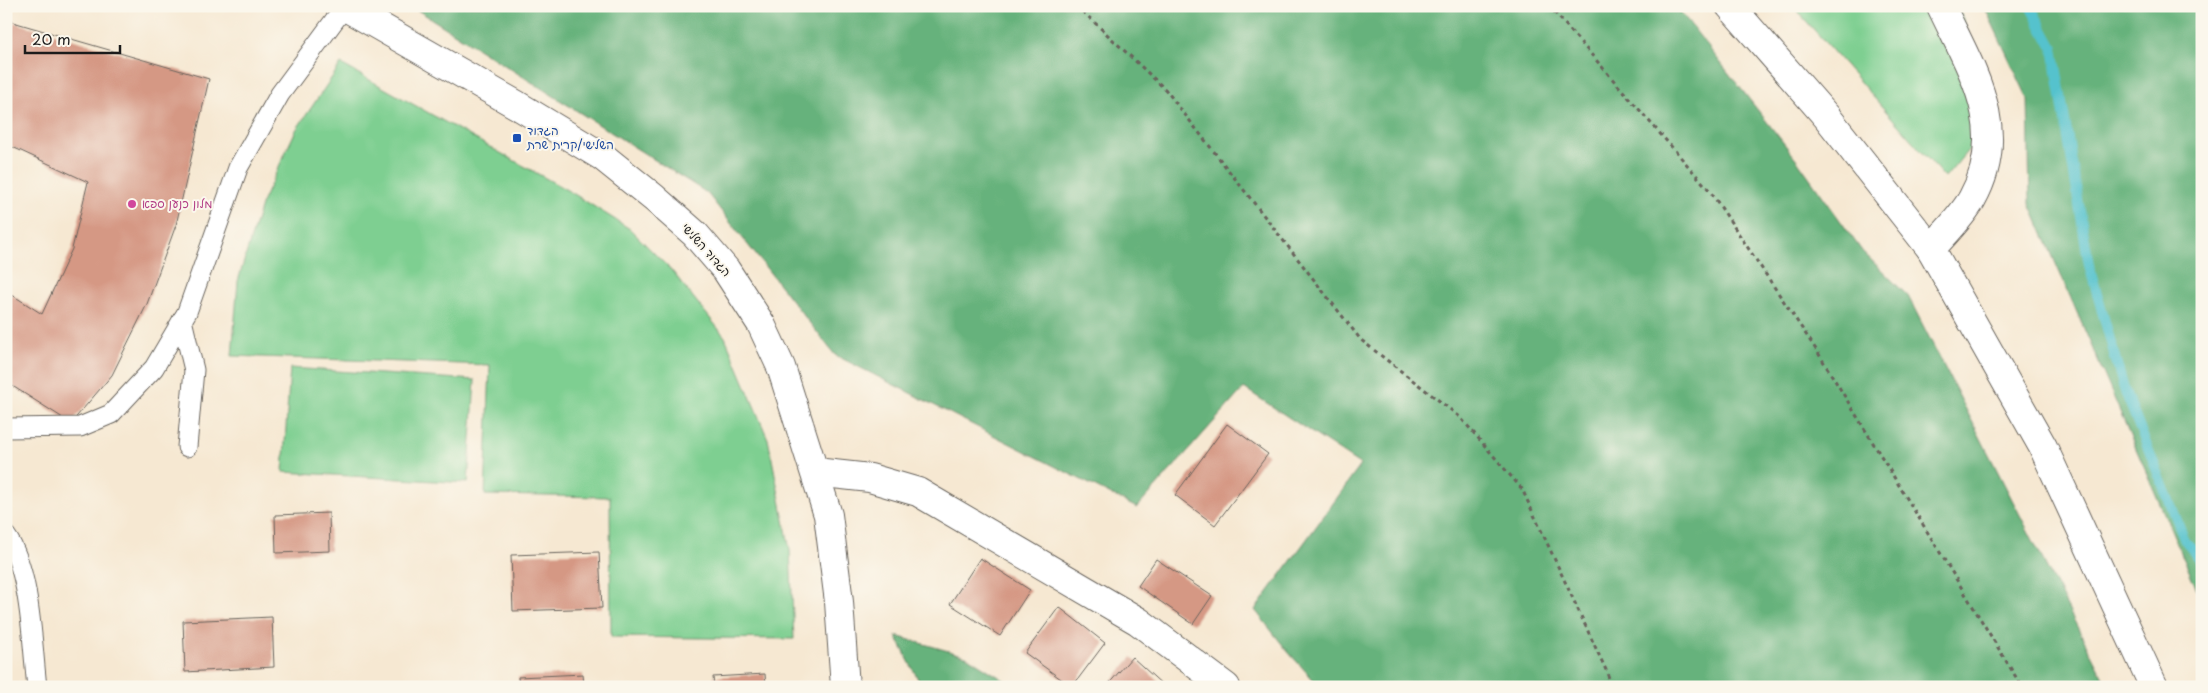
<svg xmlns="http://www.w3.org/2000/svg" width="2208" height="693" font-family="'Playpen Sans','Playpen Sans Hebrew',sans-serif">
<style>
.green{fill:#7ecf91;stroke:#4d7656}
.forest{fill:#66b27b;stroke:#41674c}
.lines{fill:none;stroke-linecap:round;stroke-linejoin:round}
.stream{stroke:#55c2cd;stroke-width:10}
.building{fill:#d59884}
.lane-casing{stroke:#68635c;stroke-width:21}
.street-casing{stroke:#68635c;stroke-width:30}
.secondary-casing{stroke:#68635c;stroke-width:30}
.path{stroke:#68635c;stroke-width:3;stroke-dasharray:4 4;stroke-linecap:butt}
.lane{stroke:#fff;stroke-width:19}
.street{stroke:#fff;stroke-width:28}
.secondary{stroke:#fff;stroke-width:28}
.transit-dot{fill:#1a4fb4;stroke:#fbf7ec;stroke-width:2}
.hotel-dot{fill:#d1479c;stroke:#fbf7ec;stroke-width:2}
.labels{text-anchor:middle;stroke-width:4;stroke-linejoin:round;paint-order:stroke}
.transit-label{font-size:12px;fill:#164399;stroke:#fbf7ec;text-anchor:start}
.hotel-label{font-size:12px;fill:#b23c85;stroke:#fbf7ec;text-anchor:start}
.street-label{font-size:12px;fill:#1c1c1c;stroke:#fbf7ec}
</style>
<rect width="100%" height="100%" fill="#fbf7ec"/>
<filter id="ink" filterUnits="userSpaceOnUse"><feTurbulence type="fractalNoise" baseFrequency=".02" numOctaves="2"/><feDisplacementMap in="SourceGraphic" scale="10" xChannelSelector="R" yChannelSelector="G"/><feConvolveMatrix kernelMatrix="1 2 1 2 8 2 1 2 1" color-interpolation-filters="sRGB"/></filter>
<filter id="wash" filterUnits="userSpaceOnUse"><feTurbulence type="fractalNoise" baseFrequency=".0096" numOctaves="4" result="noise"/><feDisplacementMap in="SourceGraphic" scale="20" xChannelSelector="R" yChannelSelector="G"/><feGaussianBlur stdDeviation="1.12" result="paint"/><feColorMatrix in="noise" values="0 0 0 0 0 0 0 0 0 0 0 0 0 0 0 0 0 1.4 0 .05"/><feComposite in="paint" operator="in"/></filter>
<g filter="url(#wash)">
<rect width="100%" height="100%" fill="#f6e8d2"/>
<g class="green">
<path d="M1793,6H1958L1999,113L1945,178Z"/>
<path d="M341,64L574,194L630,229L672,271L725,337L768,439L790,550L794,639L611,637L610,497L485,495L490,365L232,356L238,281L261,205L296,130Z"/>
<path d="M290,368L475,380L468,483L283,472Z"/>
</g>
<g class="forest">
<path d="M411,6H1676L1797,160L1862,251L1908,296L2108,687H1320L1289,653L1255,610L1361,465L1244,388L1137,508L835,355L707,193Z"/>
<path d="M1984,6H2202V601L2030,204L2028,99Z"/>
<path d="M896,636L966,656L1015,687H922Z"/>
</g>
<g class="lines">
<path class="stream" d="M2030,6L2053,48L2089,265L2124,389L2185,540L2202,562"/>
</g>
<g id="blocks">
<g class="building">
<path d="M6,20L209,79L176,225L147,304L112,375L71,423L6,382V291L42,314L72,249L88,182L6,144Z"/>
<path d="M1227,424L1268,454L1215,525L1175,495Z"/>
<path d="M329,513L330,551L276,553L275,515Z"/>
<path d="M599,552L602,608L513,611L511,555Z"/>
<path d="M980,558L1030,590L1000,636L950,604Z"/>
<path d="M1156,559L1212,596L1193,624L1138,586Z"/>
<path d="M1059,607L1105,643L1072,687L1025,653Z"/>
<path d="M272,617L274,667L185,672L183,621Z"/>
<path d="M1132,657L1165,687H1106Z"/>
<path d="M583,674L584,687H519L518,677Z"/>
<path d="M765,674L766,687H714L713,677Z"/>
</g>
</g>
</g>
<g filter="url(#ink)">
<use href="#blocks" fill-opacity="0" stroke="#68635c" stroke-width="1"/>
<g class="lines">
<defs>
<g id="lane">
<path d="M182,320L194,370L187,447"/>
<path d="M6,428L80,427L111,414L154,368L187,312L238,168L280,94L345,6"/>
<path d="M6,536C31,570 32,645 37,687"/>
</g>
<g id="street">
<path d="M1931,249C1945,233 1961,218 1972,199C2011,129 1971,70 1941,6"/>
<path d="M815,472L870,478L918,492L1138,621L1226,687"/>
</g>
<g id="secondary">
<path d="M344,6L517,105L603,157L654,198L695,234L726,270L761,324L781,367L828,515L839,602L845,687"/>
<path d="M1730,6L1827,117L1931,249L2043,447L2154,687"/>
</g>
</defs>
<use href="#lane" class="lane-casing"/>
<use href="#street" class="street-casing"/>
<use href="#secondary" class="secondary-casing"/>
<g class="path">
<path d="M1077,6L1165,89L1361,340L1460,417L1522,489L1606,670L1612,687"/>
<path d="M1549,6L1710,191L1817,351L2022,687"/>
</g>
<use href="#lane" class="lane"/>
<use href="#street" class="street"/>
<use href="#secondary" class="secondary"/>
</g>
</g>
<rect class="transit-dot" x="512" y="133" width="10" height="10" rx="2.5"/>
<circle class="hotel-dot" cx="132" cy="204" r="5"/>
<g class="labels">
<g class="transit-label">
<text x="527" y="135">הגדוד<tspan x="527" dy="14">השלישי/קרית שרת</tspan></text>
</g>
<g class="hotel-label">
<text x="142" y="208">מלון כנען ספא</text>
</g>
<g class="street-label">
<text transform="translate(706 250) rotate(48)" y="4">הגדוד השלישי</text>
</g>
</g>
<rect width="2208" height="693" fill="none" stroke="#fbf7ec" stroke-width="25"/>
<path d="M25 45v8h95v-8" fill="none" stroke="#1c1c1c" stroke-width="2.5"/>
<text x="32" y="45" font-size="15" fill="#1c1c1c" stroke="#fbf7ec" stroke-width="4" paint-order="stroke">20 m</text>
</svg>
